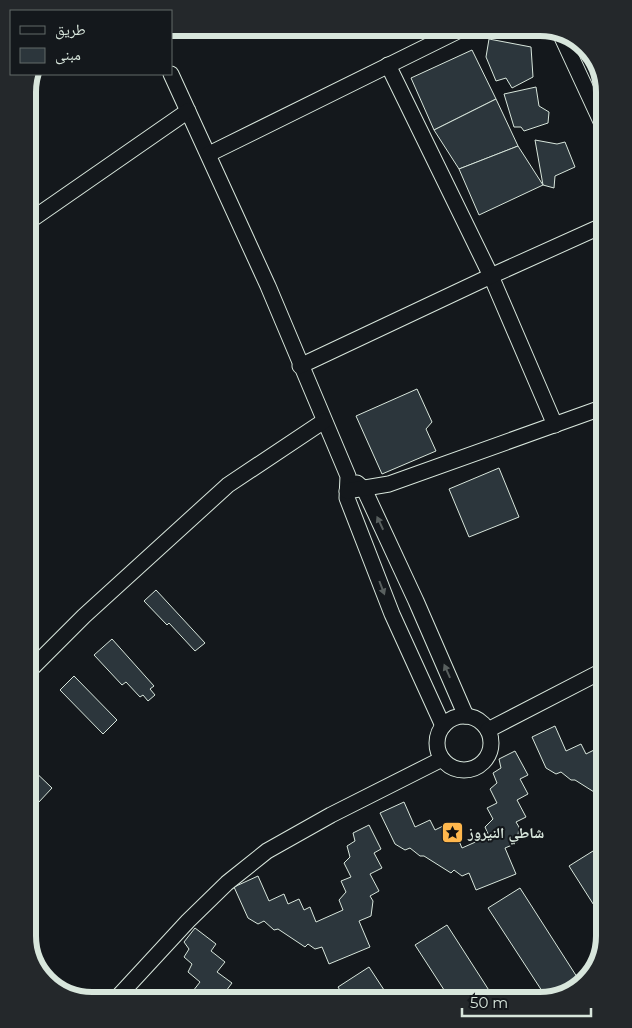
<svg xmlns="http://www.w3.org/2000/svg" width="632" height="1028" font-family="Montserrat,'Noto Naskh Arabic',sans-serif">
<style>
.building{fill:#2c363c;stroke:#d8e6dc}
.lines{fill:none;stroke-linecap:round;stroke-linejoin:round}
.minor-casing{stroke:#d8e6dc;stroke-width:17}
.minor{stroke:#14181c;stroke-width:15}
.oneway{fill:#59605f}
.labels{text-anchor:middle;stroke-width:4;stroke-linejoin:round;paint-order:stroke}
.poi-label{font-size:15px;font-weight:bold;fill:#d8e6dc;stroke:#14181c;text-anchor:start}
.rim{fill:none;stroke:#d8e6dc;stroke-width:6}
</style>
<rect width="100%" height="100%" fill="#14181c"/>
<g class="building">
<path d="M489,39L531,47L533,77L512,88L506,78L496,81L486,57Z"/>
<path d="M472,50L496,99L434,130L411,78Z"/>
<path d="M536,87L539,106L549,112L548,123L524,131L521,127H514L504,94Z"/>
<path d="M496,99L518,146L459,169L434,130Z"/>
<path d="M535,140L557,144L565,142L575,167L555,176L554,188L543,185Z"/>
<path d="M518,146L543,185L479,215L459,169Z"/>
<path d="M417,389L432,422L426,429L436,451L382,474L356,416Z"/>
<path d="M499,468L519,517L469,537L449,489Z"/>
<path d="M156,590L205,643L195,651L169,623L167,625L144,601Z"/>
<path d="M112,639L154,686L150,689L155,695L148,701L143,695L140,697L126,682L122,685L94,655Z"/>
<path d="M74,676L117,720L103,734L60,690Z"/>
<path d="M555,726L566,751L581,744L586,754L596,749L601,761L604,759V795L602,797L575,780H571L561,772L556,774L546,768L532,737Z"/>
<path d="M515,751L528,775L520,779L528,794L517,800L526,817L516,822L519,827L517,843L505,848L516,874L476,890L469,873L462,876L454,870L451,873L424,856H420L410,848L405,850L395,844L380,813L404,802L415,827L430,820L435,830L445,825L450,837L456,834L462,848L489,836L485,827L493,819L487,808L497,803L490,789L497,783L493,773L501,768L499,759Z"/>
<path d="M28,765L52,788L38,803L28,792Z"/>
<path d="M369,825L381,849L374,853L382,868L370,874L379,891L370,896L373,901L371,916L359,921L370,947L329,964L322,947L315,949L308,944L305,947L278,929L274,930L264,921L258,924L248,918L234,887L258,876L269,901L284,894L288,904L299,899L304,910L310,907L316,922L343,910L339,900L346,892L341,881L351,877L344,863L350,857L347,846L355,841L353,833Z"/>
<path d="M601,846L604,851V921L569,866Z"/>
<path d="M520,888L577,977L550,994H544L488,908Z"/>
<path d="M447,925L492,995L448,996L415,945Z"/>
<path d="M195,928L216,944L211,951L225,962L217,972L232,983L226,991L231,995L232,998L203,999L193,991L200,982L188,972L192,964L184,957L189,949L184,942Z"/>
<path d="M369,967L388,996L344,997L338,987Z"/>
</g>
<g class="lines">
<defs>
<g id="minor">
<path d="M560,33L604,128"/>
<path d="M388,65L491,276L555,425"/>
<path d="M171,74L268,286L348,476L347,498L392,614L443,726"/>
<path d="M209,154L464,28"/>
<path d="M28,222L188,111"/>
<path d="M300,366L491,276L604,225"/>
<path d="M357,483L364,489L416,601L466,716"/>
<path d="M347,491L389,484L604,407"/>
<path d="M28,672L84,616L228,485L324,421"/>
<circle cx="464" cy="743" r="27"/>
<path d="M488,730L604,670"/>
<path d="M115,1000L188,921L227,883L267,851L331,815L442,759"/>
</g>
</defs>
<use href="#minor" class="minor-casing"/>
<use href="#minor" class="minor"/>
</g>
<defs><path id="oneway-solid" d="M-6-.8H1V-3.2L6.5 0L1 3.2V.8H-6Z" transform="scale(1.25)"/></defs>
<g class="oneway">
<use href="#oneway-solid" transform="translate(380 523) rotate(-115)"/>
<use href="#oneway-solid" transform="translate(382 588) rotate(69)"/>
<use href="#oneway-solid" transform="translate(447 671) rotate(-114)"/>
</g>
<defs>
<symbol id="sight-square" viewBox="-11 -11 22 22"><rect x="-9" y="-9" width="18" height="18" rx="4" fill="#ffb74d" stroke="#14181c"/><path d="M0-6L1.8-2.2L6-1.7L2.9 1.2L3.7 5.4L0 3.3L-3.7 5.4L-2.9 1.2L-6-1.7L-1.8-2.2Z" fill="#111"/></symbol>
</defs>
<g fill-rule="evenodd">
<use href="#sight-square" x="440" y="820" width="25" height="25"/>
</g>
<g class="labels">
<g class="poi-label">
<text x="468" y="838">شاطي النيروز</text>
</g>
</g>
<path d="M0 0H632V1028H0ZM92 36H540A56 56 0 0 1 596 92V936A56 56 0 0 1 540 992H92A56 56 0 0 1 36 936V92A56 56 0 0 1 92 36Z" fill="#24282b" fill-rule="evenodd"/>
<path class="rim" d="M92 36H540A56 56 0 0 1 596 92V936A56 56 0 0 1 540 992H92A56 56 0 0 1 36 936V92A56 56 0 0 1 92 36Z"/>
<rect x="10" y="10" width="162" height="65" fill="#14181c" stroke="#626a69"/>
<rect x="20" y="26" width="25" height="8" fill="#14181c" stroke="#626a69"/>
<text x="55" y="35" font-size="15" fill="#d8e6dc">طريق</text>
<rect x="20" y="48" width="25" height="15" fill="#2c363c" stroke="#626a69"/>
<text x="55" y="60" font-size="15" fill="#d8e6dc">مبنى</text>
<path d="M462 1008v8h129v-8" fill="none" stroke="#d8e6dc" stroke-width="2.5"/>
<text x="470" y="1008" font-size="15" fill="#d8e6dc" stroke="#14181c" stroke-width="4" paint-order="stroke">50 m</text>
</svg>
